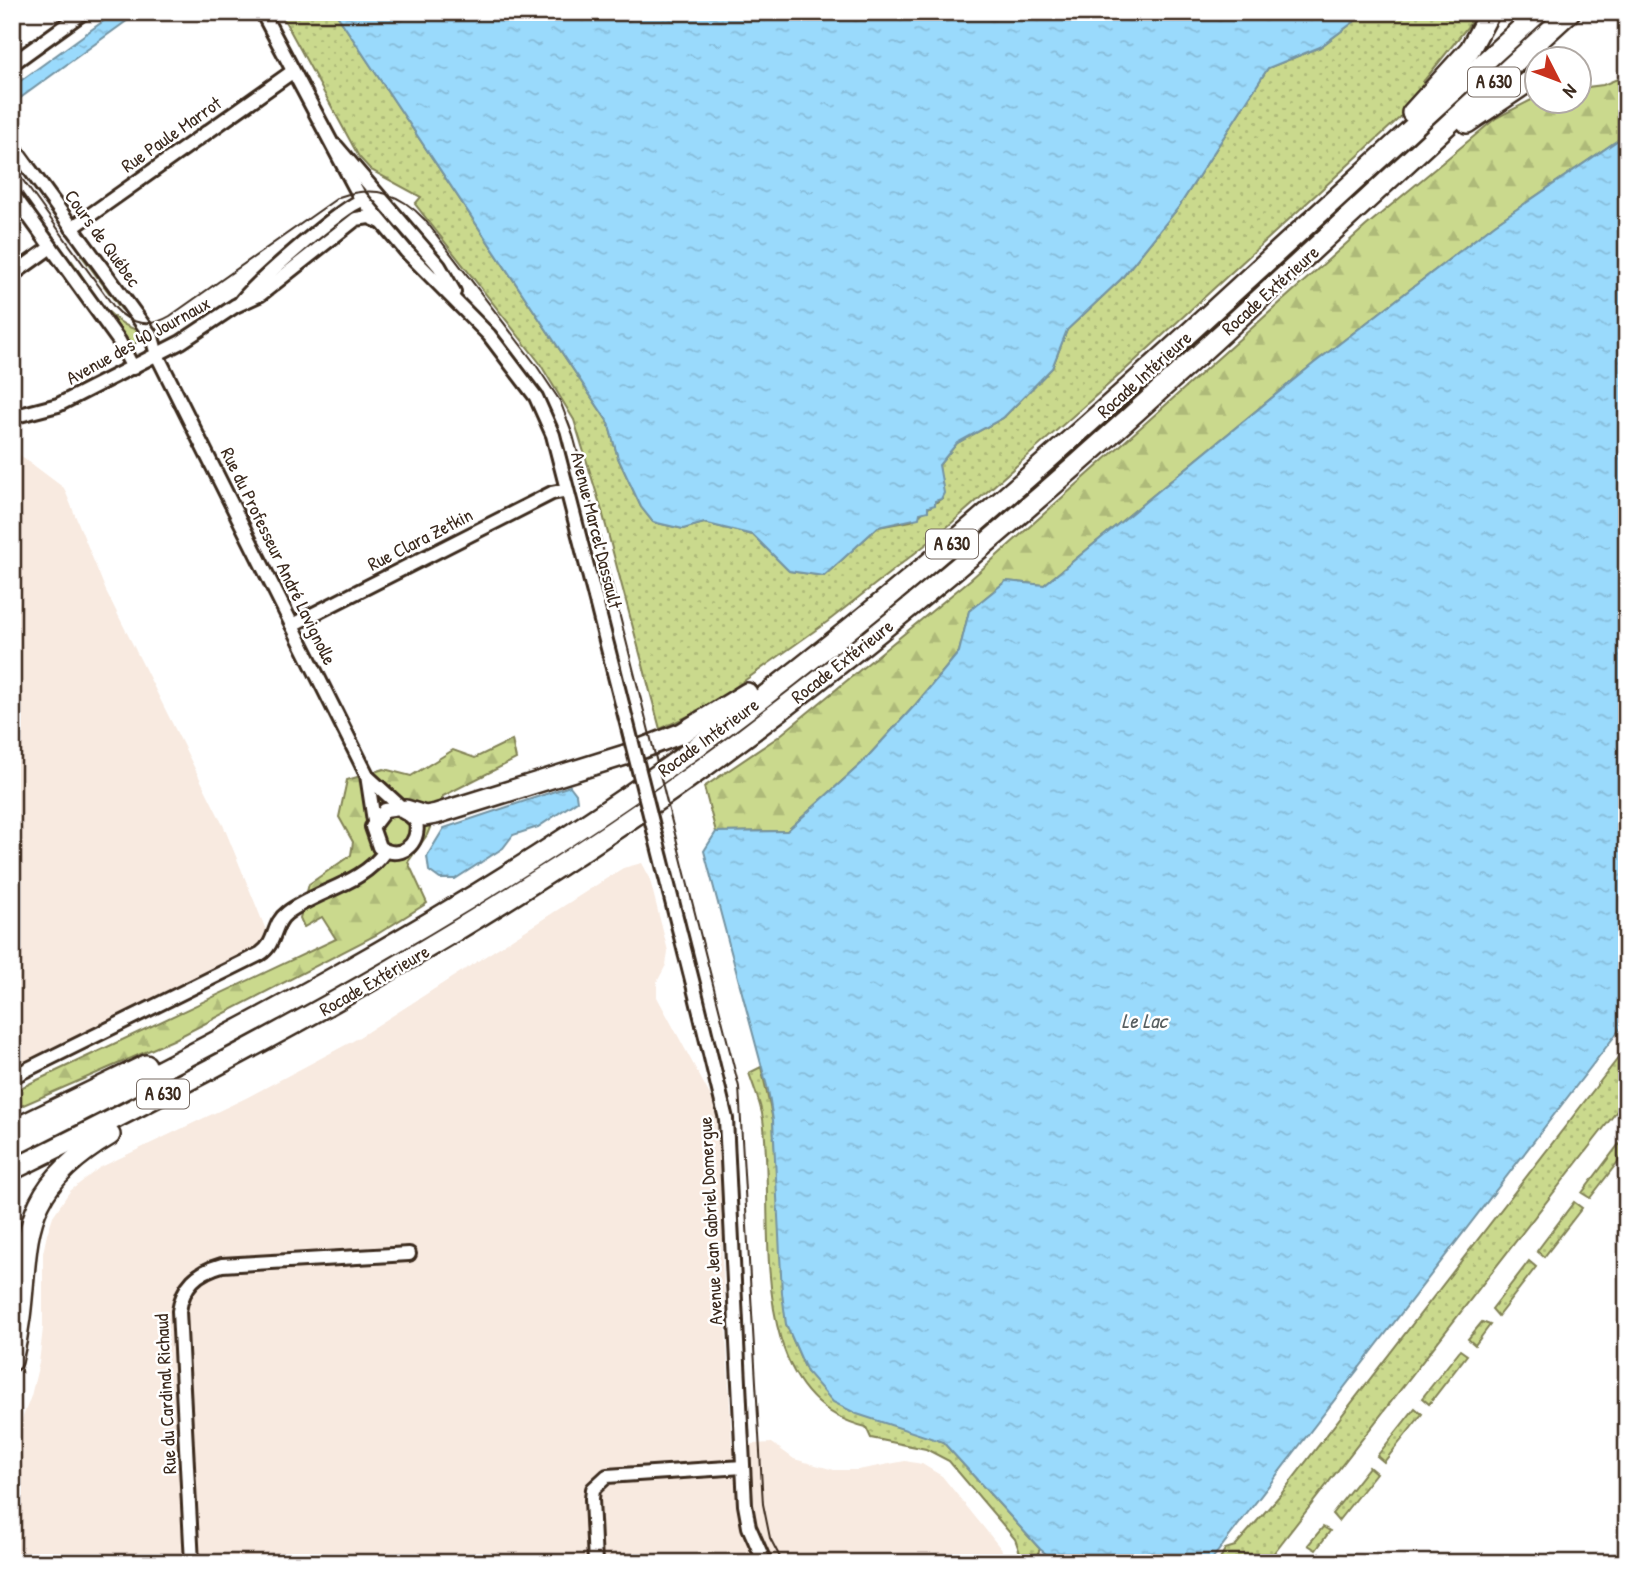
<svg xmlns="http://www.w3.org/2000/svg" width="1639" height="1575" font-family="'Patrick Hand',sans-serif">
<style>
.built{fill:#f8eae0}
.grass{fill:url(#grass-dots);stroke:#828256;stroke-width:2}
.forest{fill:url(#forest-firs);stroke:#828256;stroke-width:2}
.water{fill:url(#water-ripples);stroke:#7494a3;stroke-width:2}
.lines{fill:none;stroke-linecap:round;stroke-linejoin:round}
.minor-casing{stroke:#3b2a1e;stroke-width:18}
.highway-casing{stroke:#3b2a1e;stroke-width:24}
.minor{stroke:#fff;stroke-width:12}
.highway{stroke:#fff;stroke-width:19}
.tram{stroke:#3b2a1e;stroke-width:2}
.minor-bridge-casing{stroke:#3b2a1e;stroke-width:18;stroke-linecap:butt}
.minor-bridge{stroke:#fff;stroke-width:12}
.labels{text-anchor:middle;stroke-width:5;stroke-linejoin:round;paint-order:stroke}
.shield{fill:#fff;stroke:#766a62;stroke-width:2}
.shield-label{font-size:18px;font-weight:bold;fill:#3b2a1e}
.street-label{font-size:19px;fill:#3b2a1e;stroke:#fff}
.water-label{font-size:21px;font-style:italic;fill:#585f61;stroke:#fff}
</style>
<defs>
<pattern id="grass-dots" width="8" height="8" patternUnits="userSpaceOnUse" patternTransform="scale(1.75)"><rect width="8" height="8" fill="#cad98d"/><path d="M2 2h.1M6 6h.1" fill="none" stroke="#aeba79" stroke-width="1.8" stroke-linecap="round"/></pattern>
<pattern id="forest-firs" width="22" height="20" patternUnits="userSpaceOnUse" patternTransform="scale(1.75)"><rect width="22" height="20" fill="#cad98d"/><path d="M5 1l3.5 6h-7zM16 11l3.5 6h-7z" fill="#aeba79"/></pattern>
<pattern id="water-ripples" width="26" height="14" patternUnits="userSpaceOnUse" patternTransform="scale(1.75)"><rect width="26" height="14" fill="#9adafc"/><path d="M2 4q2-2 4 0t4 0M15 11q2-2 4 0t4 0" fill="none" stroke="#86bbd8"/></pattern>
</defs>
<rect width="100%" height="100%" fill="#fff"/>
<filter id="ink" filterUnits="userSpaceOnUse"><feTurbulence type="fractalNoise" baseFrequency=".0143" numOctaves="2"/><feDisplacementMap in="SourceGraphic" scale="14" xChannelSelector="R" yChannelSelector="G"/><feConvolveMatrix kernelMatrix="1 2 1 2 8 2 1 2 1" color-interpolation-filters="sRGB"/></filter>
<g filter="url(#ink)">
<g class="built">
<path d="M12,449L64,488L106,591L224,827L275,952L12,1083Z"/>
<path d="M642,863L649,876L668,951L666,965L657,982V997L718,1110L725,1204L722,1254L732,1445L772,1443L794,1459L834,1470H858L905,1461L922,1464L942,1476L1002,1550L1003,1557L999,1563H12V1445L31,1396L39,1363L43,1328V1253L47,1234L53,1216L70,1191L99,1168L246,1098L353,1041L623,868Z"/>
</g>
<g class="grass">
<path d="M280,12H335L608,422L618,458L641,507L653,522L683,529L704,523L753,535L789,571L824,576L878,527L911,521L942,498L939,465L957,443L1003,418L1052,368L1067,330L1121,279L1178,208L1268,68L1320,47L1367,12H1474L1469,25L1423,82L1431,89L1125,370L938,535L827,622L706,708L660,729L602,511L574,420L539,362L415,204L421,197L371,170L359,157Z"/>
<path d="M85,252L132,317L121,309L81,255Z"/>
<path d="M72,261C90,286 109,327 143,331L147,337L128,347L68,264Z"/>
<path d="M1626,1048L1627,1098L1276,1550L1266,1563H1218L1225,1549L1235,1546L1281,1494Z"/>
<path d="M761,1067L773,1120L786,1324L807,1372L943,1442L1040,1549L1038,1553L1050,1563H1035L1028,1556V1563H1020V1553L1015,1539L949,1461L926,1449L871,1438L866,1427C739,1396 777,1214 763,1119C761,1104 754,1088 749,1073Z"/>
<path d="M1619,1144L1627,1150L1590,1198L1582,1193Z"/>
<path d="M1574,1202L1582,1208L1544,1257L1537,1251Z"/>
<path d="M1529,1261L1536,1267L1498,1316L1492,1309Z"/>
<path d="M1482,1322L1490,1325L1475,1345L1468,1339Z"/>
<path d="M1460,1350L1467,1355L1429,1404L1422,1398Z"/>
<path d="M1415,1408L1422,1414L1384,1462L1377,1456Z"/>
<path d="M1369,1467L1376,1473L1338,1521L1332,1514Z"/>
<path d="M1323,1527L1330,1531L1316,1550L1308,1545Z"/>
</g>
<g class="forest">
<path d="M1627,75V134L1495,224L1313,364L1044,585L1006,581L969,611L959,652L916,704L861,764L787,831L716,832L704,787L778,737L971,579L1366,226L1496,118L1537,97L1538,102H1580V88L1603,85Z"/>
<path d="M512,740L516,759L443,796L427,835L408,862L427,903L376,935L173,1040L12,1110V1092L336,939L322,917L304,927L300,918L309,884L351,855L353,842L339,817L347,780L384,769L411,776L453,750L475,758Z"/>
</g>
<g class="water">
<path d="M116,12H139L12,104V87Z"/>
<path d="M335,12H1367L1320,47L1268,68L1178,208L1121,279L1067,330L1052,368L1003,418L957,443L939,465L944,493L941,499L935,501V505L928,507V511L920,513L919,518L878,527L824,576L789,571L753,535L704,523L683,529L653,522L641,507L618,458L608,422Z"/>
<path d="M1627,134V1020L1209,1563H1057L1040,1549L943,1442L857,1414L833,1402L807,1372L786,1324L782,1293L773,1120L768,1090L704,851L716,832L787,831L861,764L916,704L959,652L969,611L1006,581L1044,585L1313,364L1495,224Z"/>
<path d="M570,786L576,794L577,801L538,827L513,835L503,848L455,879H440L429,871L427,856L444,828Z"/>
</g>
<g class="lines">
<defs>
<g id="minor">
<path d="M262,12L359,195L406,251L489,335L536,397L553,435L597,605"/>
<path d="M12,64L84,12"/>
<path d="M12,145L152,337L157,355L367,775L374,821"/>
<path d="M336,146L439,266L454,292"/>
<path d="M12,193L119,341L133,368"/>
<path d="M72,228L292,72"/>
<path d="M12,275L51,247"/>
<path d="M240,303C253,285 344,205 363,200"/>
<path d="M12,417L58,405L181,342L235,306L261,294L356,219L369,217L381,222"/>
<path d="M292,625L552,493L567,490"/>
<path d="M369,778L416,821C421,845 399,861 379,847L372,827L385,810L400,808"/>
<path d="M694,988L726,1119L745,1505L749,1527L765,1563"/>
<path d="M12,1077L260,954C277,943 272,924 287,913C317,890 362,885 385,851"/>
<path d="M192,1563L179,1311C183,1285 197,1272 222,1265L409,1254"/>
<path d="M595,1563L592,1499L593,1489L607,1476L743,1467"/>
</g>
<g id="highway">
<path d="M1412,113L1470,49L1490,12"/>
<path d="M1467,123L1528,82"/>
<path d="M406,810L425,816L436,814L625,755L682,733L747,693"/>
<path d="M12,1130L146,1065"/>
<path d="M12,1146C224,1040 434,930 629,795C830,656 1012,494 1192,330C1308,224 1423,118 1539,12"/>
<path d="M12,1170C268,1044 517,908 745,737C1038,517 1300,259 1570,12"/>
<path d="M12,1361C38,1255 0,1200 110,1135"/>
</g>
</defs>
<use href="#minor" class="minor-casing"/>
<use href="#highway" class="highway-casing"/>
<use href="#minor" class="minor"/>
<use href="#highway" class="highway"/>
<path class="tram" d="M12,165L114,307C130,325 150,328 170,316L339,197C375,185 400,193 425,220L536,365L560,401L573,435L592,506L739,1087L763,1504L770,1538L783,1563"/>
<defs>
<path id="minor-bridge" d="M597,605L694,988"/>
</defs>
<use href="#minor-bridge" class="minor-bridge-casing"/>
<use href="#minor-bridge" class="minor-bridge"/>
</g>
</g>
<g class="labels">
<g class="shield">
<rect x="1468" y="67.5" width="52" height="29" rx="5"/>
<rect x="926" y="529.5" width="52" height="29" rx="5"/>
<rect x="137" y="1079.5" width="52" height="29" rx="5"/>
</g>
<g class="shield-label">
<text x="1494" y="88">A 630</text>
<text x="952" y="550">A 630</text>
<text x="163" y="1100">A 630</text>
</g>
<g class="street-label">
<text transform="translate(171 134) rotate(-35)" y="7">Rue Paule Marrot</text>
<text transform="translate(103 238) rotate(54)" y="7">Cours de Québec</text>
<text transform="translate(1270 290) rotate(-42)" y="7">Rocade Extérieure</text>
<text transform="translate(138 340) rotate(-29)" y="7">Avenue des 40 Journaux</text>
<text transform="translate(1144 374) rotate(-42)" y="7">Rocade Intérieure</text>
<text transform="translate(597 530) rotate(76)" y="7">Avenue Marcel Dassault</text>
<text transform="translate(420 539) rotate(-27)" y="7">Rue Clara Zetkin</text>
<text transform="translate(279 556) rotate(64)" y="7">Rue du Professeur André Lavignolle</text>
<text transform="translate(842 661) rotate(-38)" y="7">Rocade Extérieure</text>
<text transform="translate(708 737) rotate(-36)" y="7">Rocade Intérieure</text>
<text transform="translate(374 980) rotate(-30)" y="7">Rocade Extérieure</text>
<text transform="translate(710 1221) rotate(-93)" y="7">Avenue Jean Gabriel Domergue</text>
<text transform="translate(165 1394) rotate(-93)" y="7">Rue du Cardinal Richaud</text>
</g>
<g class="water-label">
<text x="1144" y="1028">Le Lac</text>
</g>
</g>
<rect width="1639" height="1575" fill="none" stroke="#fff" stroke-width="42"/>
<rect x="21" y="21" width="1597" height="1533" fill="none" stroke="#3b2a1e" stroke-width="2.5" filter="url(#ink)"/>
<g transform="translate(1558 80) rotate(132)"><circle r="33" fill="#ffffff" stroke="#b1aaa5" stroke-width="2"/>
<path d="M0-5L12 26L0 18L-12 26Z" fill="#c8321e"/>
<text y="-10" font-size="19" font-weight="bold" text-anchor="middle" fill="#3b2a1e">N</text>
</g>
</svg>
